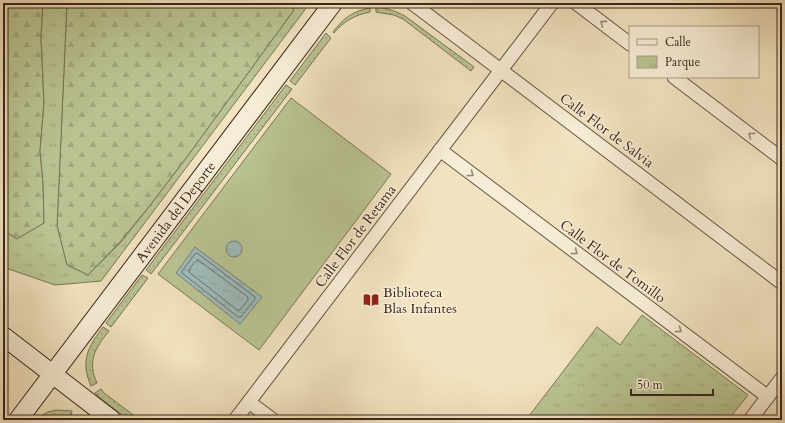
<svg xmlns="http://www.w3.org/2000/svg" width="785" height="423" font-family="Cardo,serif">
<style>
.grass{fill:url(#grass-dots);stroke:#7a7556}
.forest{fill:url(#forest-firs);stroke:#7a7556}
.park{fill:url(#park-tufts);stroke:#7a7556}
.pitch{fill:#bac493;stroke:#7a7556}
.water{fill:url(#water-ripples);stroke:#76807b}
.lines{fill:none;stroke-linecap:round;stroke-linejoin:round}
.shore{stroke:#6c716a;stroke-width:1}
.street-casing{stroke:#685544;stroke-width:15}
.secondary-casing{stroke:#3a261a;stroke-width:20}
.street{stroke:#f7edd6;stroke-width:13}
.secondary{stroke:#f7edd6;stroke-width:18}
.oneway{stroke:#988a78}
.labels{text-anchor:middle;stroke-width:3;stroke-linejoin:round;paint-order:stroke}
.street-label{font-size:14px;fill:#3a261a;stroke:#f7edd6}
.poi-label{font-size:14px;fill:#3a261a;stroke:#f7edd6;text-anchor:start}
</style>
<defs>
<pattern id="grass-dots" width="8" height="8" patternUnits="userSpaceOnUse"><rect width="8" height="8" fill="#bac493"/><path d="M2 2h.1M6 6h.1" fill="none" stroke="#a1a87e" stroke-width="1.8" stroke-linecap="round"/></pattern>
<pattern id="forest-firs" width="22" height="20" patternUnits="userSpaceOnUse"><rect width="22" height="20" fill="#bac493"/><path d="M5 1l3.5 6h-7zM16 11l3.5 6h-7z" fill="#a1a87e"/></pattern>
<pattern id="park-tufts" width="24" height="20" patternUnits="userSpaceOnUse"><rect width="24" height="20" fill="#bac493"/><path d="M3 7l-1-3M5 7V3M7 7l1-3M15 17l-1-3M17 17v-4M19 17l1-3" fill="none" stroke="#a1a87e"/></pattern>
<pattern id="water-ripples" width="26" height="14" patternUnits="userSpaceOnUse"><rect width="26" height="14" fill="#9ebcbb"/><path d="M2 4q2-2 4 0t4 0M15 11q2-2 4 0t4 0" fill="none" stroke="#89a1a0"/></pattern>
</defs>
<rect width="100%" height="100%" fill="#f2e3c0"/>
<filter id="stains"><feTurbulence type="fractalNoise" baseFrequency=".005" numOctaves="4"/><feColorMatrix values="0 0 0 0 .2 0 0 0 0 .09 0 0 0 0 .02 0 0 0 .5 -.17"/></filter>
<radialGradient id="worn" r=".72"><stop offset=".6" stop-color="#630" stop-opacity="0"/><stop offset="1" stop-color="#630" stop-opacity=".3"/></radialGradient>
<g class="grass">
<path d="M376,7C387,8 395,11 405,16L474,67L471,71L403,19L394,15L376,12Z"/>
<path d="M370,8V12C355,15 344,21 334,33L333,32C343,19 352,11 370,8Z"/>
<path d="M326,33L331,38L295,85L290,81Z"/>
<path d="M286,85L292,89L151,274L146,270Z"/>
<path d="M142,275L148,278L111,327L106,323Z"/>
<path d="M103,327L109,331C95,348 87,362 97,383L91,386C80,361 88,347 103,327Z"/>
<path d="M101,389L104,393L140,420H129L101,399L95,393Z"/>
<path d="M56,410L72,411L71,417C58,416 47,420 34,420L48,412Z"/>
</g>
<g class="forest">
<path d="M3,3H43L41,37L44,103L40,151L43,183L44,223L17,239L3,230Z"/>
<path d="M67,3H288L294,10L187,157L152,203L120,242L88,275L67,265L57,226Z"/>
</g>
<g class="park">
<path d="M43,3H67L57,226L67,265L88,275L121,242L152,203L187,157L294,10L288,3H310L101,281L55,285L3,267V230L17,239L44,223L43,183L40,151L44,103L41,37Z"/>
<path d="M642,315L748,395L728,420H526L597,327L620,345Z"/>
</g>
<path class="pitch" d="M291,98L391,174L259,350L158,274Z"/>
<g class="water">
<circle cx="234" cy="249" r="8"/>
<path d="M195,247L262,297L240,324L176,273Z"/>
</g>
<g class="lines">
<g class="shore">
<path d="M197,253L255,297V299L241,317H238L182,273V271L195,254Z"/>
<path d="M198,260L248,297V300L240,310H237L189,272C189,269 194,261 198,260Z"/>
</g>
<defs>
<g id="street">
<path d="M412,3L782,283"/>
<path d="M576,3L630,44"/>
<path d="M674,77L782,159"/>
<path d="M440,150L768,397"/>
<path d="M249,402L273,420"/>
<path d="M235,420L552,3"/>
<path d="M750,420L782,378"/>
</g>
<g id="secondary">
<path d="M3,336L112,420"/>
<path id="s1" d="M18,420L333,3"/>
</g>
</defs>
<use href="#street" class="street-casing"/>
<use href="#secondary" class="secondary-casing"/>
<use href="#street" class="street"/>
<use href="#secondary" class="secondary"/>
</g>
<defs><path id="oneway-chevron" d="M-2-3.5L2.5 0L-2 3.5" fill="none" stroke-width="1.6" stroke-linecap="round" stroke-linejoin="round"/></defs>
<g class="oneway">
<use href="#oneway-chevron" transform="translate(603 23) rotate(-143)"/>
<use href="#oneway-chevron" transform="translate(751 135) rotate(-143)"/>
<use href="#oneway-chevron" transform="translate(471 174) rotate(37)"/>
<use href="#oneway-chevron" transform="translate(575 252) rotate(37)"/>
<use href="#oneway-chevron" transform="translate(679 330) rotate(37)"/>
</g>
<defs>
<symbol id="library-bare" viewBox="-9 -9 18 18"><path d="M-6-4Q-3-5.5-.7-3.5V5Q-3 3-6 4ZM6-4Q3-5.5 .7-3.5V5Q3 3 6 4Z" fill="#8f2418" stroke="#f7edd6" stroke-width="2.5" paint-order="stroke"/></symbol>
</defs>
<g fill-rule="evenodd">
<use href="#library-bare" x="360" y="289" width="22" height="22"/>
</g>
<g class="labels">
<g class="street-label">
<text transform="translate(607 130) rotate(37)" y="5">Calle Flor de Salvia</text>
<text dy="5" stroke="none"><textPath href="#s1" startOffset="261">Avenida del Deporte</textPath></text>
<text transform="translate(355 236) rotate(-53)" y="5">Calle Flor de Retama</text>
<text transform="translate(613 261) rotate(37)" y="5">Calle Flor de Tomillo</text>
</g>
<g class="poi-label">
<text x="383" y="297">Biblioteca<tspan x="383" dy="16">Blas Infantes</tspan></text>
</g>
</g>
<rect width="785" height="423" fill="none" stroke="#f2e3c0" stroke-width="16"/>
<rect x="4" y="4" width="777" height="415" fill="none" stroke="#3a261a" stroke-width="2"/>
<rect x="8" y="8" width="769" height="407" fill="none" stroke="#3a261a"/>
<rect x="629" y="26" width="130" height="52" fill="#f7edd6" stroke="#ab9d8b"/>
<rect x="637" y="39" width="20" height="6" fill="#f7edd6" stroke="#ab9d8b"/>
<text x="665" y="46" font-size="12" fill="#3a261a">Calle</text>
<rect x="637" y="56" width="20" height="12" fill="url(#park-tufts)" stroke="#ab9d8b"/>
<text x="665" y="66" font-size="12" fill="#3a261a">Parque</text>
<path d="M631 389v6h82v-6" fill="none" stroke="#3a261a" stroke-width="2"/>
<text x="637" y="389" font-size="12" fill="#3a261a" stroke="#f7edd6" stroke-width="3" paint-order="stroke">50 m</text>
<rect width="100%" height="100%" filter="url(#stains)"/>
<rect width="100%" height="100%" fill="url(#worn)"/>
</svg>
